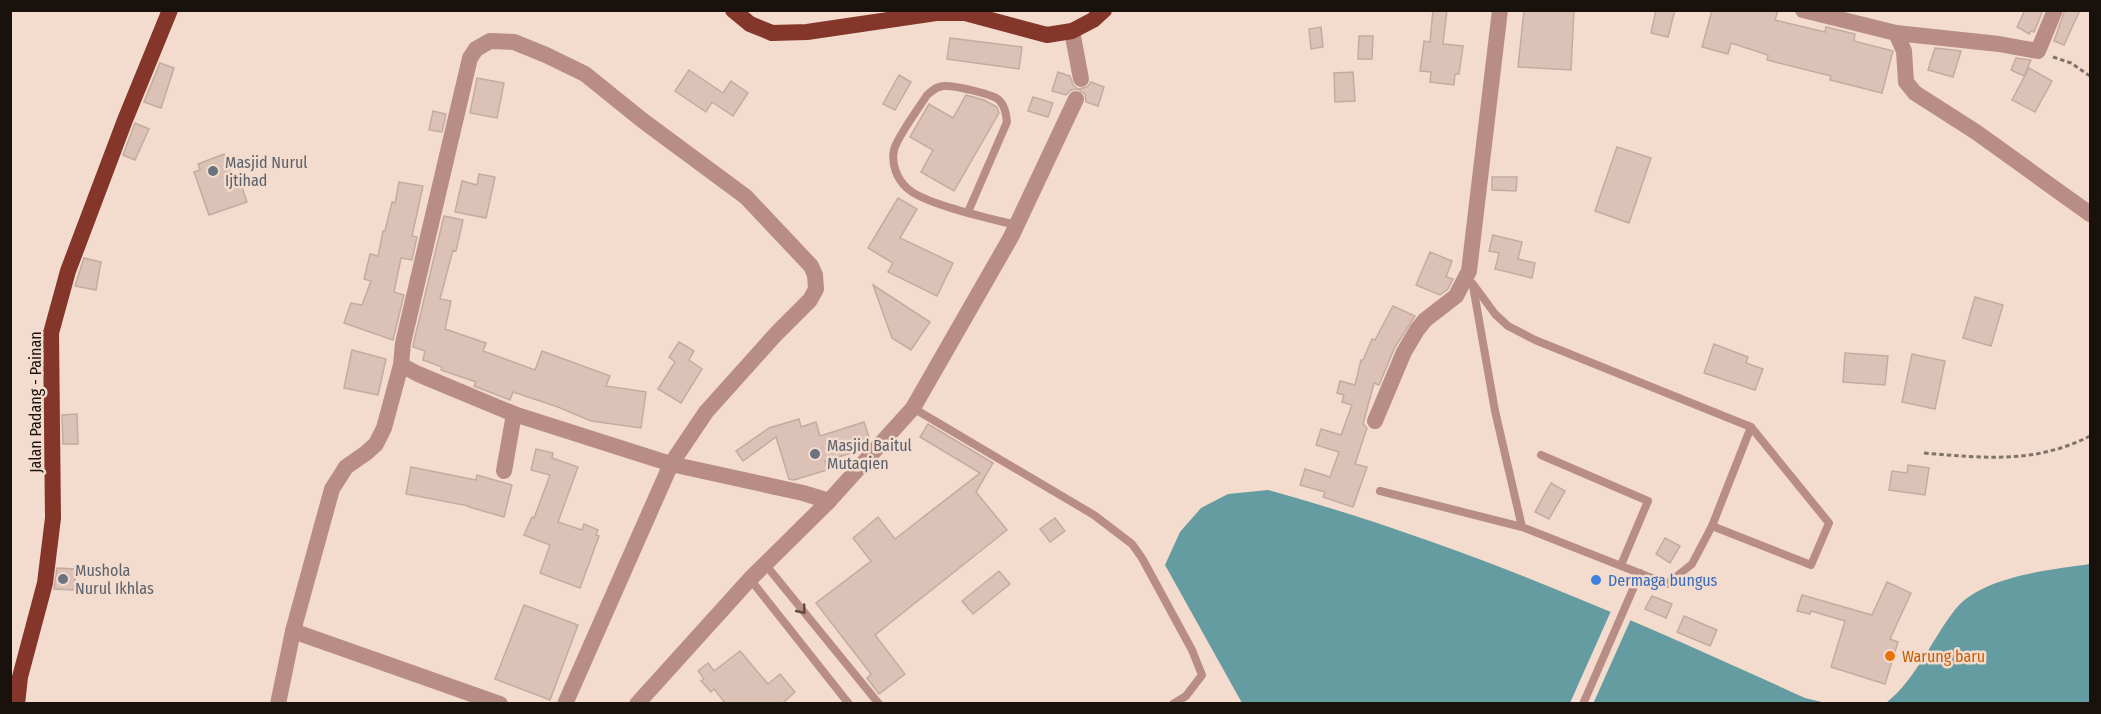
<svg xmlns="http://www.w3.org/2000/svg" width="2101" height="714" font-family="'Fira Sans Condensed',sans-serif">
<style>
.water{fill:#649ca2}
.pier{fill:#f3dccd}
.building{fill:#dbc1b6;stroke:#c4aba0;stroke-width:1.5}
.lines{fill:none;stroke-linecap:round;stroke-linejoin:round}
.path{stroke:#827369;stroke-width:3;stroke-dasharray:4.5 3;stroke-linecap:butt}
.service{stroke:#b88d85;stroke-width:8}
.minor{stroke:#b88d85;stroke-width:16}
.trunk{stroke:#84362b;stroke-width:16}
.oneway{stroke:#614942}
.worship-dot{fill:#6b7280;stroke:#f3dccd;stroke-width:2}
.shop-dot{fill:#3f7fe0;stroke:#f3dccd;stroke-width:2}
.food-dot{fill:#e8710a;stroke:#f3dccd;stroke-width:2}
.labels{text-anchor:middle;stroke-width:5;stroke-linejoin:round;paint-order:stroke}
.worship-label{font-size:16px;fill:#5b616d;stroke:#f3dccd;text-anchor:start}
.street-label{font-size:16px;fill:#19110c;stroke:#f3dccd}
.shop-label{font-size:16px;fill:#366cbe;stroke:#f3dccd;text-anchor:start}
.food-label{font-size:16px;fill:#c56008;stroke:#f3dccd;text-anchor:start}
</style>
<rect width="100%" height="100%" fill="#f3dccd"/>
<g class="water">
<path d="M1268,490C1454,541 1630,618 1805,698L1826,703H1242L1165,565L1180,532L1201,508L1228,494Z"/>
<path d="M2090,564V703H1886C1916,679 1931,641 1954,611C1980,576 2050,570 2090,564Z"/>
</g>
<path class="pier" d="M1611,611L1631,619L1593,704L1570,703Z"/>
<g class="building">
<path d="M1433,10H1447L1443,44L1463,46L1459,74H1455L1454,85L1430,82L1431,72L1420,71L1424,41L1430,42Z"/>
<path d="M1524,10H1574L1571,70L1518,67Z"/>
<path d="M1656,10H1675L1668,37L1651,33Z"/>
<path d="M1712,10H1778L1775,20L1825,32L1826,27L1855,34L1854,41L1893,51L1882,93L1830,80L1831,76L1767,60L1768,55L1731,43L1728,54L1702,47Z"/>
<path d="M2025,10H2043L2034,32L2031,31L2029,34L2017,27Z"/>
<path d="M2065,10H2080L2064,45L2054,41Z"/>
<path d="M1321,27L1323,47L1311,49L1309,29Z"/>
<path d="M1359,36H1373L1372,59H1358Z"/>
<path d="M950,38L1022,47L1019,69L947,59Z"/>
<path d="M1935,48L1961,51L1953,77L1928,70Z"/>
<path d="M2016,58L2031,60L2024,76L2011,70Z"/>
<path d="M160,63L174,68L161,108L144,102Z"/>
<path d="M2029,68L2052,81L2035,112L2012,100Z"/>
<path d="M689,70L723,93L731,81L748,93L733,116L712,102L706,112L675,91Z"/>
<path d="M1058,72L1070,76L1073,85L1078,89L1071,90L1066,95L1052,91Z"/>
<path d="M1353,72L1355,101L1335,102L1334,73Z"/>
<path d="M899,75L911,82L895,110L883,104Z"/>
<path d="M477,78L504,83L497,118L470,113Z"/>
<path d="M1091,82L1104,87L1098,106L1086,102L1085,94L1078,89L1087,87Z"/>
<path d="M966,95L984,100L997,107L999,113L954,191L921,172L933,150L910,137L929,104L953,118Z"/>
<path d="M1033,97L1053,103L1048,117L1028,111Z"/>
<path d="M433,111L446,114L442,132L429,130Z"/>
<path d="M135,123L149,129L135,160L123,155Z"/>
<path d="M1617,147L1651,158L1629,223L1595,211Z"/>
<path d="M224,154L234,183L240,181L247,202L209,215L194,172L200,170L198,164Z"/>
<path d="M479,174L495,177L486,218L455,212L462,181L477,185Z"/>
<path d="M1492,177H1517L1516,191L1492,190Z"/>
<path d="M399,182L423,186L412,236L417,237L412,260L401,258L394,292L404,295L393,340L344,323L351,303L362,305L371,281L364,279L370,254L378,256L383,231H385L392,202L395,203Z"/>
<path d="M898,198L917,209L900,238L953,263L937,296L888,272L893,263L868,248Z"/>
<path d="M444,216L463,220L456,251L453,250L440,299L451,301L445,329L486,343L483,351L535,370L542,351L610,376L606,386L646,392L641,428L591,421L558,407L513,392L510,400L474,386L476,382L441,370L442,367L423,360L425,351L413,347V345Z"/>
<path d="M1493,235L1522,242L1518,259L1535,263L1532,278L1495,269L1499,253L1489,251Z"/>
<path d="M1430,252L1452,261L1446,277L1453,279L1448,289L1440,295L1416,285Z"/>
<path d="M84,258L101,262L96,290L75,286Z"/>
<path d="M873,285L930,322L911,350L892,338Z"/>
<path d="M1975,297L2003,305L1991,346L1963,338Z"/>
<path d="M1393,306L1415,316L1395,347L1379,385L1374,383L1363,424L1367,428L1355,464L1367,467L1353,507L1323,497L1325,492L1300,485L1305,469L1330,477L1339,452L1316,445L1321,429L1341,435L1352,405L1342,402L1344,395L1337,393L1340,381L1355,385L1361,360H1363L1372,339L1375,340Z"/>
<path d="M679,342L694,351L689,360L702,369L681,403L658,389L675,362L669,357Z"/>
<path d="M1714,344L1748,357L1746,363L1763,369L1755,390L1704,373Z"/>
<path d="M352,350L386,359L378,395L344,388Z"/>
<path d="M1845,353L1888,356L1885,385L1843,382Z"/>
<path d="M1912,354L1945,361L1935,409L1902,402Z"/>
<path d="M77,414L78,444H63L62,415Z"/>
<path d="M799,419L801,427L816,422L820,436L864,422L870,440L861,450L825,461L827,470L794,480L789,479L776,437L743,461L736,451L769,428Z"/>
<path d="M928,424L993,463L976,492L1007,530L875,635L905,674L879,694L867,678L871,674L816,603L871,561L853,538L878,517L895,539L980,473L920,437Z"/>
<path d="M536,449L553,453L552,458L578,467L558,522L582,530L584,524L598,530L596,535L599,536L580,588L540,573L550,545L524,535L532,517L534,518L550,475L531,470Z"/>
<path d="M1908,465L1929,468L1925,495L1889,490L1892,471L1907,473Z"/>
<path d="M411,467L476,480L477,475L512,485L504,517L469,507V506L406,494Z"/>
<path d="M1551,483L1565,491L1549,519L1535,512Z"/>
<path d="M1055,518L1065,531L1050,542L1040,529Z"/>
<path d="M1665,538L1680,546L1670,563L1656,554Z"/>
<path d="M57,568L76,569L74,590L54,589Z"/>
<path d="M999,571L1010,584L973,614L962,601Z"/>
<path d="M1887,582L1911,593L1890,639L1898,642L1885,684L1831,667L1845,621L1811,611L1810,614L1797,611L1802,595L1872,615Z"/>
<path d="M1652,596L1672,604L1666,618L1645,609Z"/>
<path d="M524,605L578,625L550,700L495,679Z"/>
<path d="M1684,616L1717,630L1710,646L1677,632Z"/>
<path d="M740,651L768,684L780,674L795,692L782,704H726L714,689L711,692L701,681L704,679L698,671L708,663L714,671Z"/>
</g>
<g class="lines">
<g class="path">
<path d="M2053,57L2071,63L2090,76"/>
<path d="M1924,453C1984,458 2035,464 2090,436"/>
</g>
<g class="service">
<path d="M968,212L1007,122C1006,114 1005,106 999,100C993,94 953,85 944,86C937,86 932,91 927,95C919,108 897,137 894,150C891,164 897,179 907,188C923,204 992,219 1016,225"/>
<path d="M1473,284L1495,314L1508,326L1535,340L1751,427L1829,523L1811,565L1712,526"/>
<path d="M913,408L1094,515L1132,544L1142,558L1192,650L1202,675L1186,696L1173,704"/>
<path d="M1541,455L1648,501L1621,565"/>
<path d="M1380,491L1522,527L1495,411L1473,286"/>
<path d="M1522,527L1667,584L1692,564L1712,526L1751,427"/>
<path d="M765,564L879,704"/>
<path d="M750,579L849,704"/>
<path d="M1583,704L1640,573"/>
</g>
<g class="minor">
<path d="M1803,10L1896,33L1999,44L2038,51L2055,10"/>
<path d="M1072,31L1081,79"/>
<path d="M1896,33L1904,51L1906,82L1915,93L1976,132L2090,214"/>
<path d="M1375,421L1404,352L1417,330L1425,320L1456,296L1469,271L1500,10"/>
<path d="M504,471L514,414"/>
<path d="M293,631L500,704"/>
<path d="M278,704L293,631L332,489L346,467L366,453L376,444L384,428L401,365"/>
<path d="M565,704L671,464L706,412L776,334L810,300L816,289L815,275L811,266L746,197L642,120L585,74L546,55L514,42L490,41L476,49L470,58L403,343L401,365L418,374L514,414L671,464L803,493L829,501"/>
<path d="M637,704L750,579L829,501L913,408L1011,237L1076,99"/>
</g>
<g class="trunk">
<path d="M733,10L750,24L772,33L807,32L936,13H965L1047,35L1072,31L1093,20L1104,10"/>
<path d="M17,704L20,677L45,583L53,518L51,333L68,271L125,120L170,10"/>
</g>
</g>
<defs><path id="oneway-chevron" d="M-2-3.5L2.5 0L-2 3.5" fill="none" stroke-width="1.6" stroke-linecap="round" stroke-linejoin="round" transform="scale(1.5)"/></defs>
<use class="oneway" href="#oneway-chevron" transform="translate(802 610) rotate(51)"/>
<g class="worship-dot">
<circle cx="213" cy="171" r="6"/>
<circle cx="815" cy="454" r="6"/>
<circle cx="63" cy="579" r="6"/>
</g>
<circle class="shop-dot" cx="1596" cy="580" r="6"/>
<circle class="food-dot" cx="1890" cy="656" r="6"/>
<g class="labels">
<g class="worship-label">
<text x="225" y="168">Masjid Nurul<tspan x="225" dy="18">Ijtihad</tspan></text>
<text x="827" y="451">Masjid Baitul<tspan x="827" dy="18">Mutaqien</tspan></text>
<text x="75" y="576">Mushola<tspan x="75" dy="18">Nurul Ikhlas</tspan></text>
</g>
<g class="street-label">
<text transform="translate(35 402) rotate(-90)" y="6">Jalan Padang - Painan</text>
</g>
<g class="shop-label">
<text x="1608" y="586">Dermaga bungus</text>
</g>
<g class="food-label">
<text x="1902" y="662">Warung baru</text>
</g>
</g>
<rect width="2101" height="714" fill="none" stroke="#19110c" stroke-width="24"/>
</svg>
